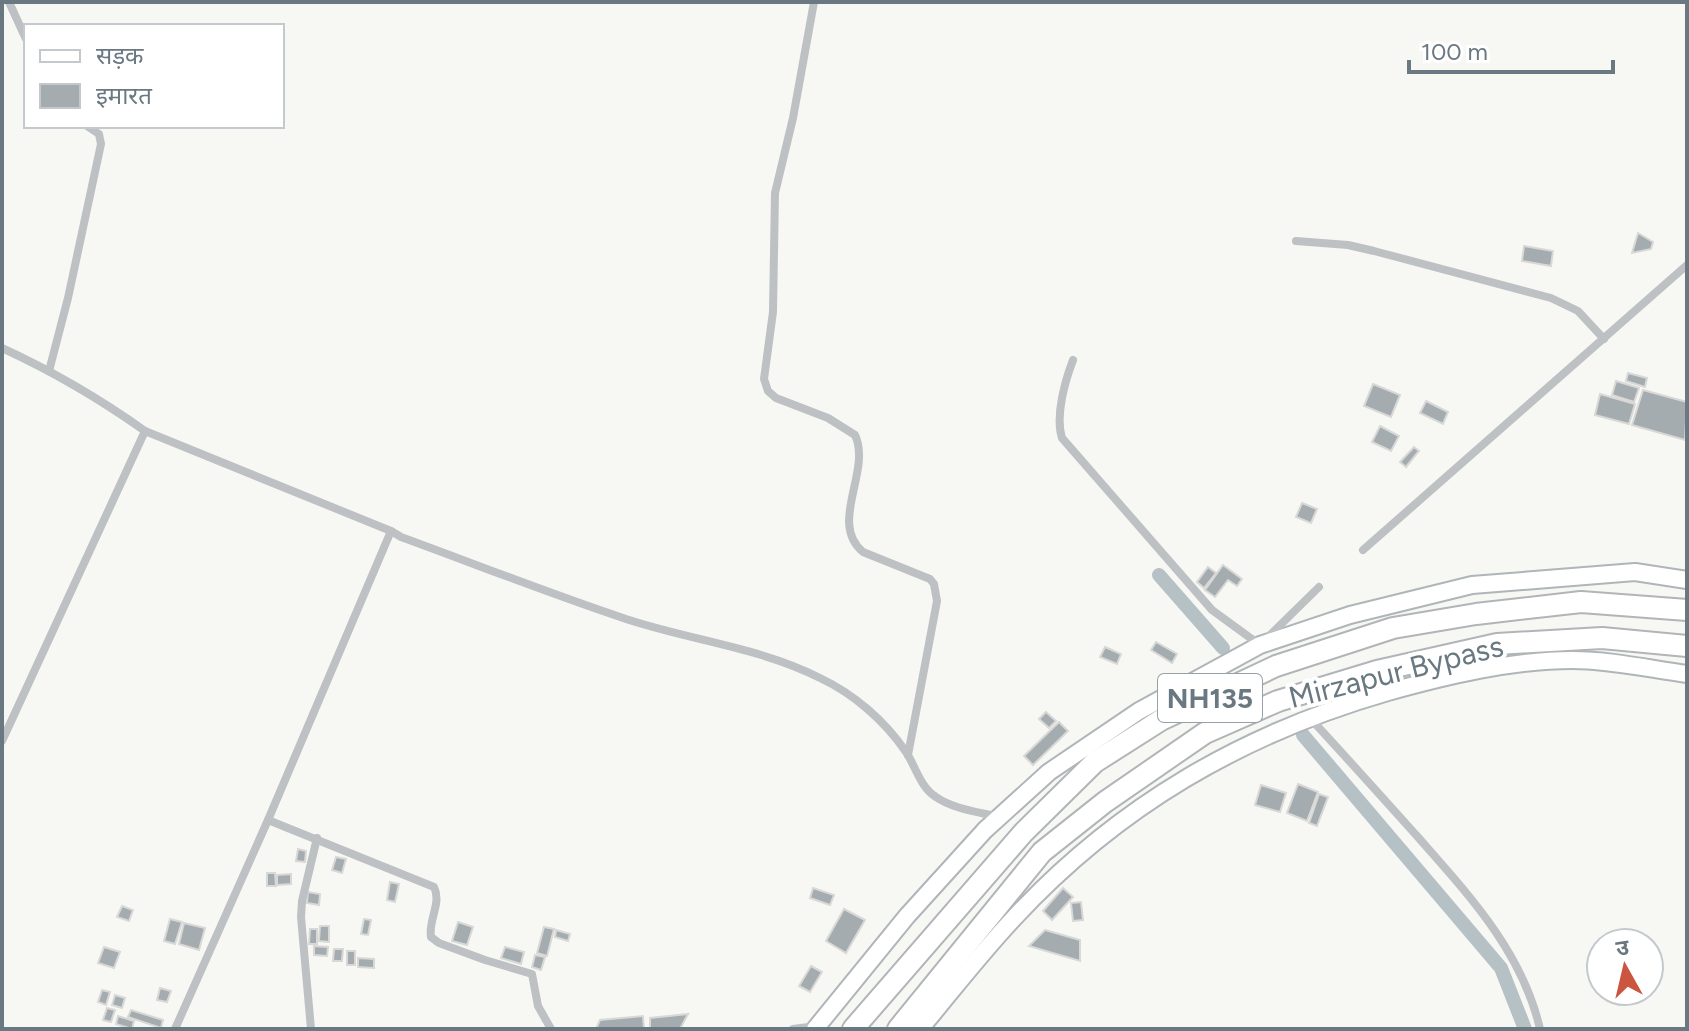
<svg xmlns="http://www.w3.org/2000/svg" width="1689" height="1031" font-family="Figtree,'Noto Sans Devanagari',sans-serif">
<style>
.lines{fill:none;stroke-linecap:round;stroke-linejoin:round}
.canal{stroke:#b5c1c4;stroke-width:14}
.building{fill:#a4acb0;stroke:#d8d8d7;stroke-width:2}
.secondary-casing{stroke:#afb5b8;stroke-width:20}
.highway-casing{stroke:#b1b5b7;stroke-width:24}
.street{stroke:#bdc1c4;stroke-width:8}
.secondary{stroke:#fff;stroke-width:16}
.highway{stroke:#fff;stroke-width:20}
.labels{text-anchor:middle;stroke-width:8;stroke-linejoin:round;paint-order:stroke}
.shield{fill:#fff;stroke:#97a1a7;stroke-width:2}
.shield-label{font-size:28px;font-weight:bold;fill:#6a7981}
.street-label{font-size:30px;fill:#6a7981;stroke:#fff}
</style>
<rect width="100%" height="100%" fill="#f7f7f4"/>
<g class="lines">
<g class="canal">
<path d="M1159,575L1223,648"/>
<path d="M1303,735L1501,968L1525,1029"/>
</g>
</g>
<g class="building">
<path d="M1638,233L1653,242L1651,249L1632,253Z"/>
<path d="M1524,246L1553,251L1551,266L1522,261Z"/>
<path d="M1628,373L1647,378L1645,387L1626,381Z"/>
<path d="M1616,381L1639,388L1634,402L1612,395Z"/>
<path d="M1373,384L1400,395L1391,417L1364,406Z"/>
<path d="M1643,390L1687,402L1685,440L1632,425Z"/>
<path d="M1600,394L1635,404L1629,424L1595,415Z"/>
<path d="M1426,401L1448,412L1443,424L1420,413Z"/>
<path d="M1380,426L1399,436L1391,451L1372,442Z"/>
<path d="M1414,447L1419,451L1406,467L1400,462Z"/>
<path d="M1302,503L1317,509L1311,523L1296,517Z"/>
<path d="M1223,565L1242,579L1237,586L1228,580L1215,597L1205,590Z"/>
<path d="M1208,567L1216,573L1204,588L1197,582Z"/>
<path d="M1156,642L1177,654L1172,663L1151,650Z"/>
<path d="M1105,647L1121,654L1117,664L1100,657Z"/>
<path d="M1046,712L1056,721L1049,728L1039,719Z"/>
<path d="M1059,722L1068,731L1033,765L1024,756Z"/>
<path d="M1298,784L1318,792L1307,821L1287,813Z"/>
<path d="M1261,785L1286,793L1280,812L1255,805Z"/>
<path d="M1319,794L1328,797L1317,826L1309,823Z"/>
<path d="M298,849L306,851L305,862L296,861Z"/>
<path d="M336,857L346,859L342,873L332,870Z"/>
<path d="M267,873H275L276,886H267Z"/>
<path d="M291,874V884L277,885V875Z"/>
<path d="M390,882L399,884L395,902L387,900Z"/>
<path d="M813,888L834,895L830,905L810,898Z"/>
<path d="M1063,888L1073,897L1052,920L1043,911Z"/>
<path d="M308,892L320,894L319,905L307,903Z"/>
<path d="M1081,902L1083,920L1073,921L1071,903Z"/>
<path d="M122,906L133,910L129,921L117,917Z"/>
<path d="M844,909L865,920L846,953L826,941Z"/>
<path d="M170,919L182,922L175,944L164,941Z"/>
<path d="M364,919L371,920L368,935L361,934Z"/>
<path d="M458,922L473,927L467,945L452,941Z"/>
<path d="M184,923L205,928L199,950L179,944Z"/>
<path d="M320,926H329V942L319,941Z"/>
<path d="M544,927L554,929L547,956L537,953Z"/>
<path d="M310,929H317V944H309Z"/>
<path d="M556,930L570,934L568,941L555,937Z"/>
<path d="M1045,930L1080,940V961L1029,946Z"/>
<path d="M314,946L328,947L327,956L314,955Z"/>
<path d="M104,947L120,952L114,968L98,963Z"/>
<path d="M505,947L524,952L521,964L501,958Z"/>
<path d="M334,949H343L342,961H333Z"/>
<rect x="347" y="951" width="8" height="14"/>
<path d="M535,955L545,957L541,970L532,967Z"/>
<path d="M358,958L374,959V968L358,967Z"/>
<path d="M811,966L822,972L810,992L799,986Z"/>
<path d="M160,988L171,991L167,1002L157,1000Z"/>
<path d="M102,990L110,992L106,1005L98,1002Z"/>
<path d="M115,995L125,998L122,1008L112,1005Z"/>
<path d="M107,1008L115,1010L111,1022L103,1020Z"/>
<path d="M131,1010L163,1020L161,1028L128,1017Z"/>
<path d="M688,1014L680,1029H650V1018Z"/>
<path d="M118,1016L134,1021L132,1029L116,1024Z"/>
<path d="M643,1016L644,1029H596L600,1020Z"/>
</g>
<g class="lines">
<defs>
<g id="secondary">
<path d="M815,1029L907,916L985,830L1049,772L1139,711L1260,645L1350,615L1472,585L1635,572L1687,580"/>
<path d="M920,1029C951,992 981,953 1014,918C1118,806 1242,734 1388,692C1446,676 1511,660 1573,660C1610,660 1650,669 1687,674"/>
</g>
<g id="highway">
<path d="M853,1029L1023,833L1095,762L1161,720L1276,666L1393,628L1476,614L1581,602L1687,610"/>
<path d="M898,1029L1042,852L1105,802L1205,733L1278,701L1377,671L1497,644L1602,638L1687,646"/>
</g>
</defs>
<use href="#secondary" class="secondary-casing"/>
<use href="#highway" class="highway-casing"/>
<g class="street">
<path d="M9,2L26,39"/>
<path d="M814,2L793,118L775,193L773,312L764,379L768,391L776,398L828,418L855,435C872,471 828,523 863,552L930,579L934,584L937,601L908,755"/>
<path d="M1296,241L1348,245L1374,251L1551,298L1578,311L1604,339"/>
<path d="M2,348C52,371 100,399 145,431L391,531L401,537C475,564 548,593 623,618C688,640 759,647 820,678C854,694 885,721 906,752C916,767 920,787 936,797C953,809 979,812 999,817"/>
<path d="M1073,360C1065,381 1055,416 1062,438L1212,610L1260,645L1319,587"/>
<path d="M49,371L68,298L101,144L99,134L87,126"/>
<path d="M1363,550L1687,265"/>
<path d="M1310,718C1346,757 1381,796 1417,836C1468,894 1522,951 1540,1029"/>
<path d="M2,741L145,431"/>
<path d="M268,820L434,887C442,903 428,920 431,937L439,943L485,960L532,974L538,1006L551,1029"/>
<path d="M175,1029L268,820L391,531"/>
<path d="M311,1029L301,917L302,901L317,838"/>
<path d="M793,1029L816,1026"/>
</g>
<use href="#secondary" class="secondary"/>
<use href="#highway" class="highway"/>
</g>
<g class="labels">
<rect class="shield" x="1158" y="674" width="104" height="48" rx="6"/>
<g class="shield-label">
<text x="1210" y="708">NH135</text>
</g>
<g class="street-label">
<text transform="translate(1396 672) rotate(-14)" y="10">Mirzapur Bypass</text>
</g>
</g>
<rect width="1689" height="1031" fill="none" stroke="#6a7981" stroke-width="8"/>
<rect x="24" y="24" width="260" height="104" fill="#ffffff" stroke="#c3c9cd" stroke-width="2"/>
<rect x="40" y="50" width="40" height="12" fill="#ffffff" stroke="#c3c9cd" stroke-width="2"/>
<text x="96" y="64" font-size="24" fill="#6a7981">सड़क</text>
<rect x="40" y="84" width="40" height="24" fill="#a4acb0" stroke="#c3c9cd" stroke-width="2"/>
<text x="96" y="104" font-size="24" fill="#6a7981">इमारत</text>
<g transform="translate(1625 967) rotate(352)"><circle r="38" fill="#ffffff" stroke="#c3c9cd" stroke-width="2"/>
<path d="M0-6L14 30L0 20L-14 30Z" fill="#cc553f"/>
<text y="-12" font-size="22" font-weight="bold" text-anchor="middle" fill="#6a7981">उ</text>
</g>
<path d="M1409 60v12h204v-12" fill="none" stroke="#6a7981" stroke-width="4"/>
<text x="1421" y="60" font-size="24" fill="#6a7981" stroke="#ffffff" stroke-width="6" paint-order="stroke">100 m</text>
</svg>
